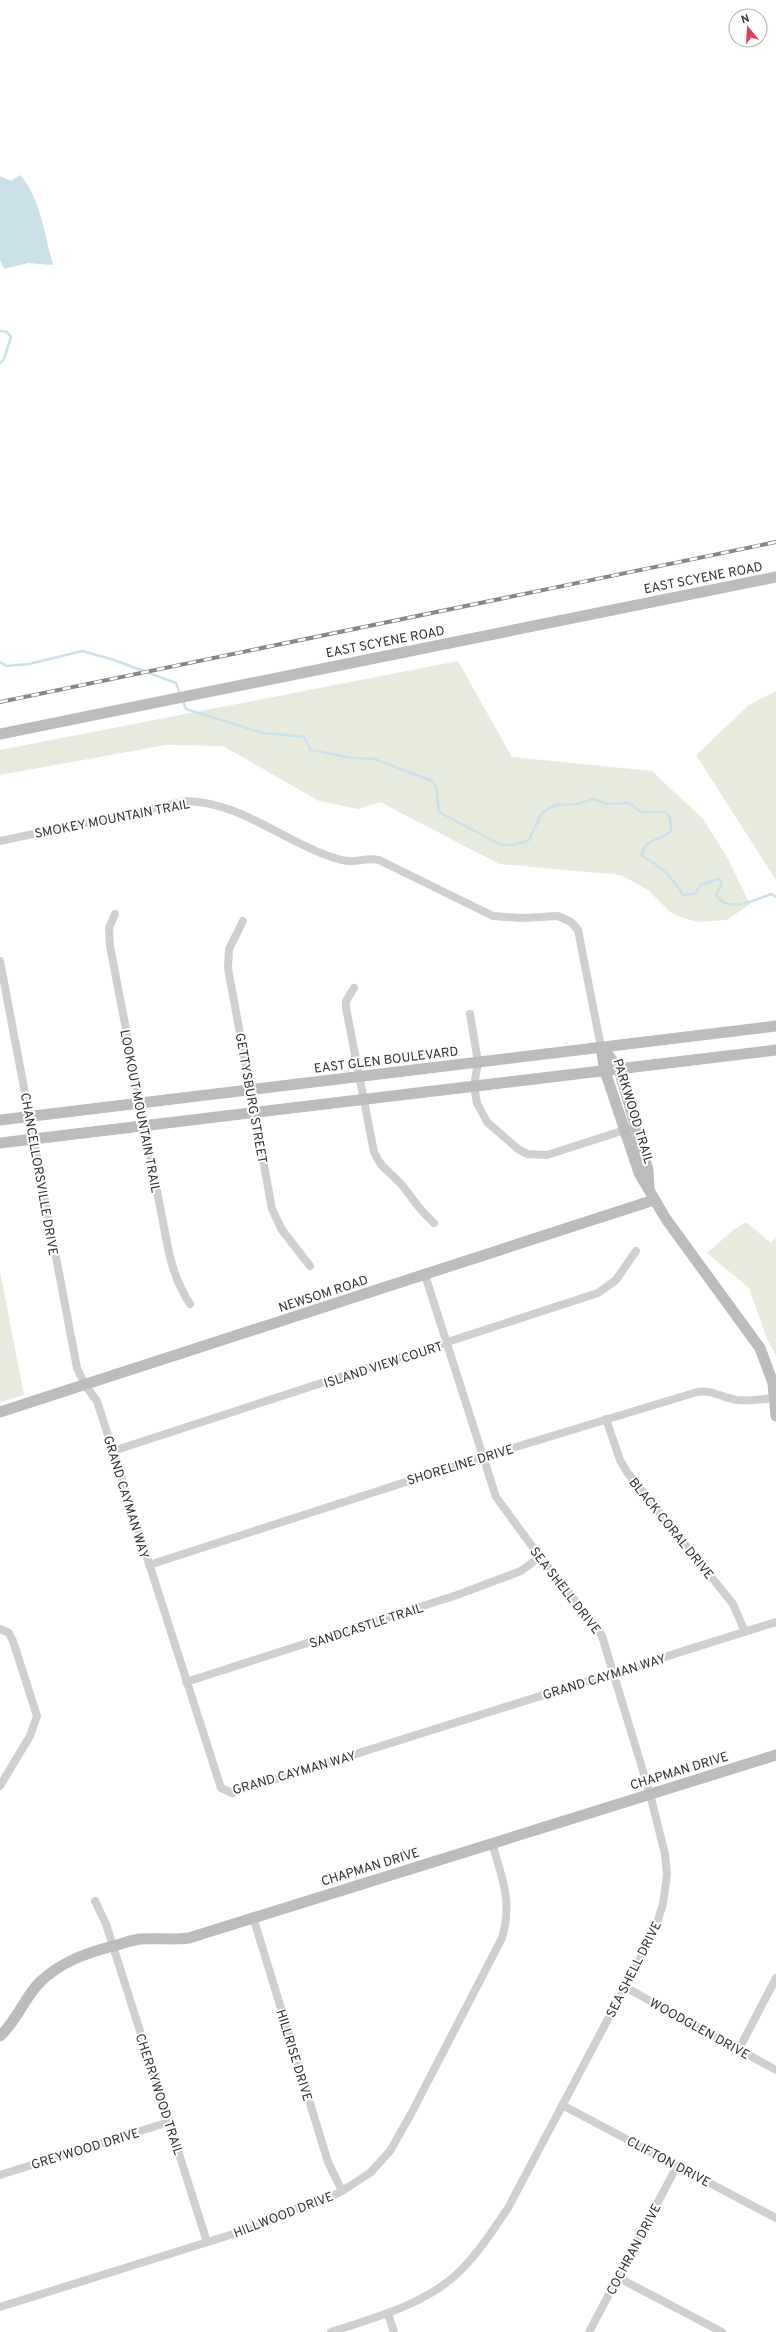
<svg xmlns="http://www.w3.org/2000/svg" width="776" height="2332" font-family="Overpass,sans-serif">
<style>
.green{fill:#e6ebde}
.water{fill:#cbe1ea}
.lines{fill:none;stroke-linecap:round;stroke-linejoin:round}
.stream{stroke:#cbe1ea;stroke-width:2.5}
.street{stroke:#cfcfcf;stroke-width:8}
.secondary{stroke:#bcbcbc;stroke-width:11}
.rail-casing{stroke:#878787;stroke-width:4}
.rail{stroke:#fff;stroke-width:2.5;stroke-dasharray:8;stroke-linecap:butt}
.labels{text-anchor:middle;stroke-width:4;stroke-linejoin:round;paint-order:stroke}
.street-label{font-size:13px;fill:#323232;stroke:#fff}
</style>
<rect width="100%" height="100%" fill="#fff"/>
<g class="green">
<path d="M458,661L512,757L652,771L703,819L727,857L750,904L727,920L698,922L683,918L670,912L648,890L621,875L499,864L380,802L358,809L319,801L223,746L166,745L0,775V750Z"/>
<path d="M776,691V880L696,755L749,705Z"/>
<path d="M746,1222L771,1243L776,1237V1356L767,1339L749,1288L707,1253L733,1230Z"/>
<path d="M0,1271L24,1395L0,1402Z"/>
</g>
<path class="water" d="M20,175C40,196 45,237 53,265L28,263L4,269L0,260V176L11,181Z"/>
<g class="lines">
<g class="stream">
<path d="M0,331L7,332L11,337L4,359L0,363"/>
<path d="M0,662L6,666L29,664L82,651L111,659L176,683L180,694"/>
<path d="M183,701L186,709L263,733L304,737L311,750L352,758L374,759L430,780L436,786L439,812L501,845H514L529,840L540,816L547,809L557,805L577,804L594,799L606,804L629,803L641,812H665L670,817L671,831C660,842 643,838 642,856C661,866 672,877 683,895L695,894L700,885L719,879L722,883L716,895C727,914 755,900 771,894L776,897"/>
</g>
<g class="street">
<path d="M0,841L187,801C240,803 278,837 326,855C332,857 342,861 349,861C361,862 365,857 379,860L493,916L521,918L558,916L571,922L578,930L601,1047"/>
<path d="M115,914L109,928L110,946L167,1243C171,1266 177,1284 190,1304"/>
<path d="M243,921L229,949L228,968L272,1209L282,1230L310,1266"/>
<path d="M0,961L77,1368L85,1385L97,1401L221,1788L232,1793L238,1791L776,1622"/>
<path d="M354,988L346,1001V1008L374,1152C381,1169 391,1172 402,1185C412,1198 421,1212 434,1223"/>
<path d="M470,1014L478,1062L474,1086L477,1103L487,1122L518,1149L527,1154L547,1155L628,1129"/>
<path d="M606,1419L620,1460L627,1472L733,1604L745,1632"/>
<path d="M113,1451L598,1293L616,1280L636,1251"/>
<path d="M149,1565L483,1457L697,1392C712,1389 722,1398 737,1400C749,1401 762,1400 775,1397"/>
<path d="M0,1629L9,1633L13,1641L37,1716L30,1736L0,1786"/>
<path d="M186,1682L457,1595L521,1571L540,1557"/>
<path d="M95,1901L106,1924L207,2242"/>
<path d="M253,1917L328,2162L342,2191"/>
<path d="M625,1987L776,2070"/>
<path d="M739,2049L776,1978"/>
<path d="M562,2105L776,2218"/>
<path d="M0,2175L169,2122"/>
<path d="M619,2278L722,2332"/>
<path d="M0,2307L262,2225L302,2206L325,2200L342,2191L370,2173L390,2151L411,2114L502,1938C513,1902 502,1878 492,1843"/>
<path d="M388,2314L394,2332"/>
<path d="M331,2332C374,2318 427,2304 460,2271C479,2252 493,2230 508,2208L654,1932L663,1904L667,1875L665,1854L650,1794L602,1636L595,1625L540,1557L496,1497L425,1275"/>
<path d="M589,2332L677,2166"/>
</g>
<g class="secondary">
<path d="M0,734L776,577"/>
<path d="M601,1047L605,1071L639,1173L666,1219L760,1348L773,1383L776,1416"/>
<path d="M602,1047L619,1069L648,1170L649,1188"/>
<path d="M0,1120L776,1026"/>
<path d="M0,1143L776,1050"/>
<path d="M0,1412L654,1200"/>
<path d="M0,2036C17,2021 24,1998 40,1982C61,1962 86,1953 113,1946C122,1944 131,1940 140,1939C156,1938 172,1940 189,1938L776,1755"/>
</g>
<defs>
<path id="rail" d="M0,702L776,542"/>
</defs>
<use href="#rail" class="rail-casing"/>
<use href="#rail" class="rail"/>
</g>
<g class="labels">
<g class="street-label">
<text transform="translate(703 577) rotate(-11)" y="5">EAST SCYENE ROAD</text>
<text transform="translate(385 641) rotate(-11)" y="5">EAST SCYENE ROAD</text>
<text transform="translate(112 818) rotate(-11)" y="5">SMOKEY MOUNTAIN TRAIL</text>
<text transform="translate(386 1059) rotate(-7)" y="5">EAST GLEN BOULEVARD</text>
<text transform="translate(252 1098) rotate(80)" y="5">GETTYSBURG STREET</text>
<text transform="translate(141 1111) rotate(79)" y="5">LOOKOUT MOUNTAIN TRAIL</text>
<text transform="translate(634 1111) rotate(73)" y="5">PARKWOOD TRAIL</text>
<text transform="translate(40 1174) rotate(80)" y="5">CHANCELLORSVILLE DRIVE</text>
<text transform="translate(323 1293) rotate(-18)" y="5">NEWSOM ROAD</text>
<text transform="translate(383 1364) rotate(-18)" y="5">ISLAND VIEW COURT</text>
<text transform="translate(460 1464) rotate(-17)" y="5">SHORELINE DRIVE</text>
<text transform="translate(127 1497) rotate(73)" y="5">GRAND CAYMAN WAY</text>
<text transform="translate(672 1528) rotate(51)" y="5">BLACK CORAL DRIVE</text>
<text transform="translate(566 1590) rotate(52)" y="5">SEA SHELL DRIVE</text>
<text transform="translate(366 1625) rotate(-18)" y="5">SANDCASTLE TRAIL</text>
<text transform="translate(604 1676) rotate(-17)" y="5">GRAND CAYMAN WAY</text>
<text transform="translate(679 1770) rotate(-17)" y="5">CHAPMAN DRIVE</text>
<text transform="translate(294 1772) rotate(-16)" y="5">GRAND CAYMAN WAY</text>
<text transform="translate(370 1866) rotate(-17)" y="5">CHAPMAN DRIVE</text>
<text transform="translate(633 1969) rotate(-63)" y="5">SEA SHELL DRIVE</text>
<text transform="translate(700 2028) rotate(29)" y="5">WOODGLEN DRIVE</text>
<text transform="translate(295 2055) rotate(73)" y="5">HILLRISE DRIVE</text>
<text transform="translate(160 2094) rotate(72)" y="5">CHERRYWOOD TRAIL</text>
<text transform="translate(85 2148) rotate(-17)" y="5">GREYWOOD DRIVE</text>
<text transform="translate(669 2161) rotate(28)" y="5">CLIFTON DRIVE</text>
<text transform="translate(283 2214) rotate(-21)" y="5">HILLWOOD DRIVE</text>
<text transform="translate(633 2249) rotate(-62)" y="5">COCHRAN DRIVE</text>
</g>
</g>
<g transform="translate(748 28) rotate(342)"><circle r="19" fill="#ffffff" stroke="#adadad"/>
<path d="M0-3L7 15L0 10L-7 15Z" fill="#df3d58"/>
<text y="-6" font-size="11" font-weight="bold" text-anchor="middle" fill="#323232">N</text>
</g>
</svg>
